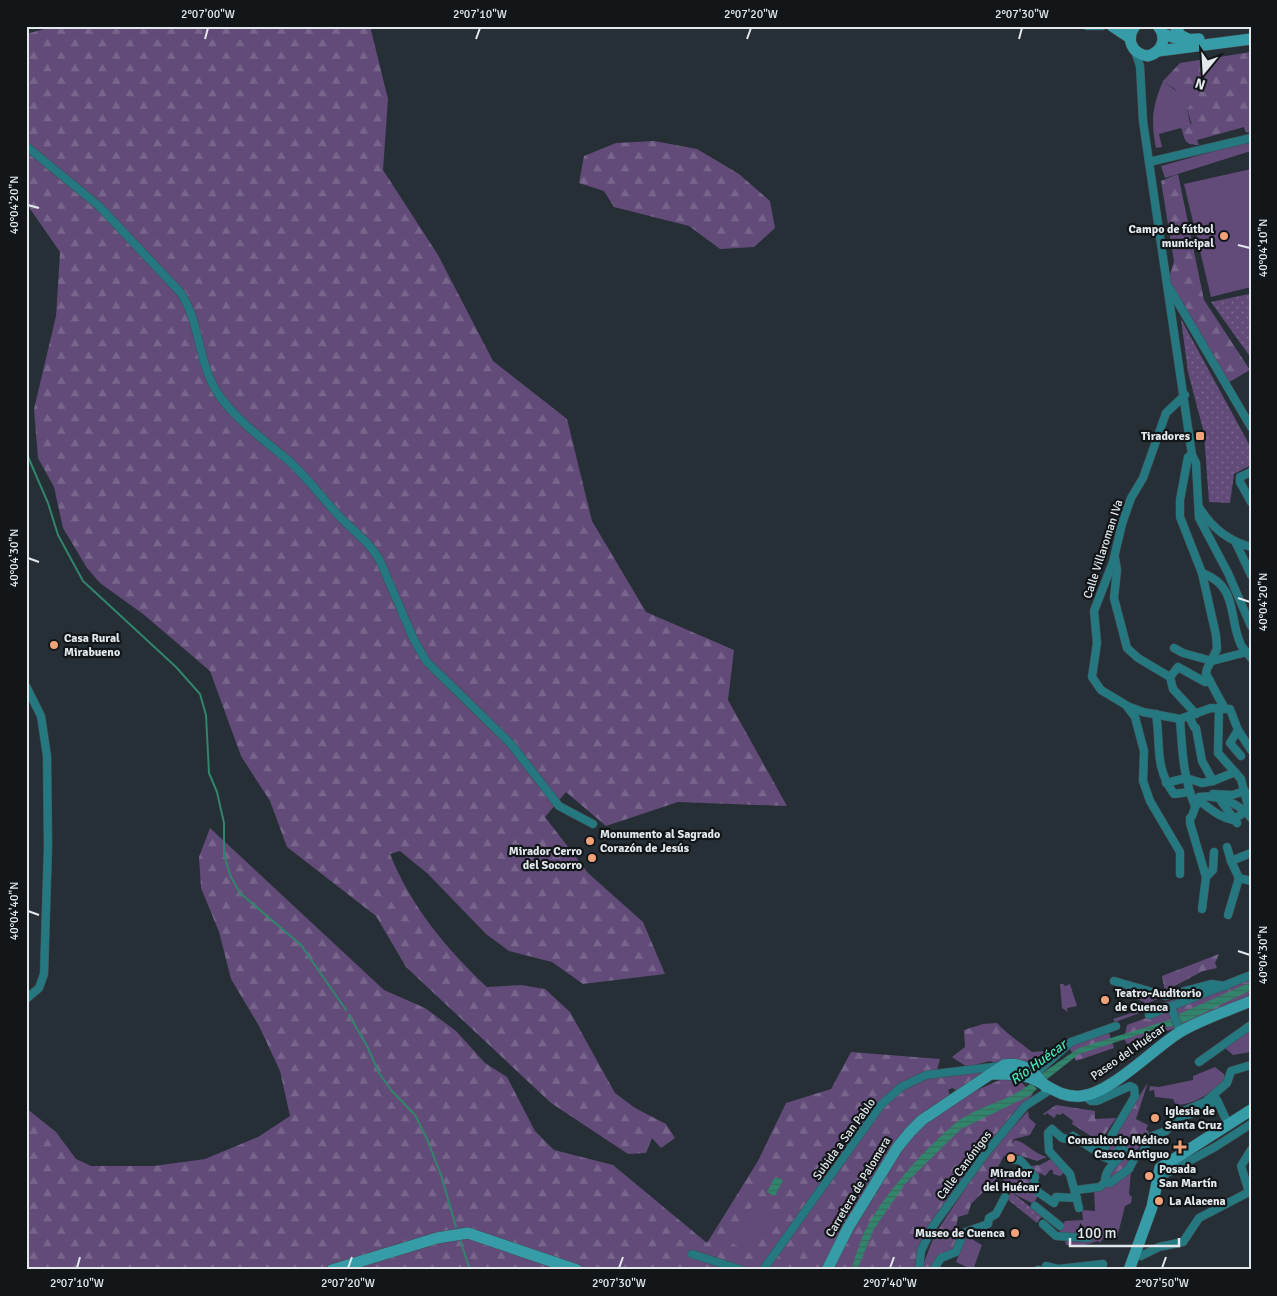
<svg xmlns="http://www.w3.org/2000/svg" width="1277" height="1296" font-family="Signika,sans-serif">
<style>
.grass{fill:url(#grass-dots)}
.forest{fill:url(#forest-firs)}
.garden{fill:#624b79}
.water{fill:url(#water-rules)}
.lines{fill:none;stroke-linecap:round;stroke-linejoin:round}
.stream{stroke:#31856c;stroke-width:2}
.street-casing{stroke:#444d52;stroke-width:9}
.secondary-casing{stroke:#444d52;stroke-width:12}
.street{stroke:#257780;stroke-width:8}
.secondary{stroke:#369da8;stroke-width:11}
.ticks{fill:none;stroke:#e2e8ec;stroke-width:2}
.poi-dot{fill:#f0a278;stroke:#121619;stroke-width:2}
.labels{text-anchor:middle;stroke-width:4.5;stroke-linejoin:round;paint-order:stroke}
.poi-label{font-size:12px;font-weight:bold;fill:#e2e8ec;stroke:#121619;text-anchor:start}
.street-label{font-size:12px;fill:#e2e8ec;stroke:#121619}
.water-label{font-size:14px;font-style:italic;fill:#4ae4b9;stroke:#121619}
.neatline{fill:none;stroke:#e2e8ec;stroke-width:2}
.ticks-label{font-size:12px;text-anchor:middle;fill:#e2e8ec}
</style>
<defs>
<pattern id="grass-dots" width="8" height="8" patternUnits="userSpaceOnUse" patternTransform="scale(1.25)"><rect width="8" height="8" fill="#624b79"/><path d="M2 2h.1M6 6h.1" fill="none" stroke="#78658c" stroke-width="1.8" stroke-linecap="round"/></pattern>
<pattern id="forest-firs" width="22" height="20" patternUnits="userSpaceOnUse" patternTransform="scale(1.25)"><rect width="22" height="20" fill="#624b79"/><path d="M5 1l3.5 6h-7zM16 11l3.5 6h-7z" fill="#78658c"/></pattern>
<pattern id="water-rules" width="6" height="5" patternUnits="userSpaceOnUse" patternTransform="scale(1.25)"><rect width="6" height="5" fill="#31856c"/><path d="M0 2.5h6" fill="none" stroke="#396c5d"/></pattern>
</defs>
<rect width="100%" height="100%" fill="#262f35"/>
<g class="grass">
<path d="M1249,294L1251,301V358L1211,302Z"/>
<path d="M1181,319L1251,448V465L1234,474L1230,503L1209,502L1204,433L1188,372Z"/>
<path d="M1011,1192L1042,1216L1037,1223L1007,1199Z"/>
</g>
<g class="forest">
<path d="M56,26H370L388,99L383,170L438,255L493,361L567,419L592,521L646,612L734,650L728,700L787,806L678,802L606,826L566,792L545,817L588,873L643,922L665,974L583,984L552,962L509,951L486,934L428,874L400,851L390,854C410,905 447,950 487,987L521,985L545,989L570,1012L615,1093L635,1108L666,1124L675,1138L661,1148L652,1138L646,1153L628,1154L551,1103L406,967L376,916L287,847L270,801L241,756L210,671L143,614L100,583L87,568L63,528L54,487L38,458L34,409L56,316L60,252L26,203V34Z"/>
<path d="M1251,52V133L1246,132L1244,127L1197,140L1199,145C1186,145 1185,142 1182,130L1192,125L1187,109L1176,90L1163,81L1180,63Z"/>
<path d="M654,141L697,149L739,174L770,201L775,228L754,247L720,249L689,226L614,207L604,191L579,183L584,156L616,143Z"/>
<path d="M1178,174L1204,300L1250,370L1226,384L1167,285L1174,261L1161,181Z"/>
<path d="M210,828L384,990L425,1008L456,1031L485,1063L507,1077L535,1131L554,1150L613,1165L707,1243L758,1161L786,1103L831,1089L851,1052L940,1059L935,1078L989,1071L958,1091L952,1088L948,1090L952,1101L1000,1080H1019L1033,1094L985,1151L972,1157C960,1200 914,1227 915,1270H26V1108L56,1132L76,1159L91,1166H154L205,1159L258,1137L290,1116L280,1071L259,1026L231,979L219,932L201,888L199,857Z"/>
<path d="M1219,954L1215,963L1217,968L1203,971L1165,991L1162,976Z"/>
<path d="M1251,979V994L1180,1032L1179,1027L1127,1044L1124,1039L1127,1025Z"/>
<path d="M997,1023C1008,1035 1020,1042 1032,1052L1057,1050L1029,1076L990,1061L967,1067L952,1057L965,1047L964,1030L983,1024Z"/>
<path d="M1109,1033L1114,1048L1076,1061L1069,1047L1088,1038Z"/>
<path d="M1148,1082L1136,1119L1148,1125L1146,1129L1149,1132L1125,1169L1111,1181L1108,1179C1113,1165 1124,1158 1127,1143L1125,1142L1110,1156L1107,1154V1148Z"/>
<path d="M1056,1105L1095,1111V1119L1116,1118L1100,1142L1072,1124L1073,1121L1063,1113L1060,1115L1057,1114L1054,1118L1047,1113L1045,1115L1043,1114Z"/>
<path d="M1028,1111L1029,1118L1036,1124L1030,1135L1014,1139L1011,1145L1015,1140C1027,1143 1034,1154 1047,1157L1037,1161L1012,1153L1004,1157L1005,1154L998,1167L999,1176L971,1204L968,1214L958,1217L955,1233H964C957,1253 944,1252 933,1270H921L935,1234L989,1153Z"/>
<path d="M1051,1159L1065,1172L1060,1176L1053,1174V1170H1050L1045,1176L1040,1173L1038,1176L1030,1169L1031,1166L1040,1165Z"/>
<path d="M1023,1166L1033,1177L1038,1195L1034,1204L1000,1187L1006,1174Z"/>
</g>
<g class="garden">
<path d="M1163,81L1192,103L1187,109L1190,123L1193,125L1182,130L1181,128L1159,134L1162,147L1156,148C1151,120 1152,107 1163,81Z"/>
<path d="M1251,143V151L1165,178L1161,166L1236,145Z"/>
<path d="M1251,169V287L1211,297L1184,184Z"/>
<path d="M1060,984H1063L1065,986L1070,984L1077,1006L1067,1008L1068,1012L1062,1008Z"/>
<path d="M1124,988L1160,998L1143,1005L1144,1002L1134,998H1120L1118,990Z"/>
<path d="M1203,990L1115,1022L1113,1019Z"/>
<path d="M1251,1028V1052L1233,1055L1225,1048Z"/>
<path d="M1215,1067L1224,1074L1225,1080C1210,1093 1197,1104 1176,1105L1173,1099L1155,1097L1154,1090L1149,1091L1150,1086L1159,1087L1193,1080V1076Z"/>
<path d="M1131,1171L1129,1194L1132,1197L1131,1203L1125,1206L1117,1238L1110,1239L1105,1236L1100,1243L1098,1241L1085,1245H1066L1064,1235H1058L1065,1221L1083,1220L1082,1210L1095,1211L1094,1190Z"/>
<path d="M751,1207L769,1217L750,1253L732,1243Z"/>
<path d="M970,1238L982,1245L973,1270L956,1262L965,1239Z"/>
</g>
<g class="water">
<path d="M1251,982V990L1181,1024L1177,1015Z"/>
<path d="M1172,1019L1174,1026L1163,1027L1079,1054L1046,1080L1041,1074L1079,1048Z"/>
<path d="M1031,1083L1037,1089L1029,1096L961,1129L905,1184L874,1229L857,1270H851C856,1256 860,1240 867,1227C885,1193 927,1146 957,1122C979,1105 1009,1102 1031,1083Z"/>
<path d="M775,1177L783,1180L775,1196L767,1192Z"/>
</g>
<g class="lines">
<g class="stream">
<path d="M26,452L48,503L58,535L83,581L176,667L200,694L206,715L209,773L217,792L224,823V854L230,875L240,893L301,945L346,1010"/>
<path d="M349,1015L367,1046L379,1073L391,1090L415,1115L427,1139L441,1175L456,1227"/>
<path d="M460,1240L470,1270"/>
</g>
<defs>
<g id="street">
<path d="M1087,26H1102"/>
<path d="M1135,51L1140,66L1143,121L1149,162L1192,455L1196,463L1199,518L1228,573L1251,626"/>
<path d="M26,146L99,206L180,292C201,321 197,366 221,398C240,423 264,440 288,460C307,477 322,498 339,516C353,531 371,543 380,561L414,640L426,661L511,744L559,806L593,824"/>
<path d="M1149,162L1251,138"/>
<path d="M1170,289L1251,427"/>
<path d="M1192,455L1188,457L1180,500V517L1202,573L1216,635L1217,649L1207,669L1206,674L1225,709"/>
<path d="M1251,472L1240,477V482L1251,502"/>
<path d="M1199,507C1211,527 1228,541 1251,547"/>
<path d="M1236,543L1251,575"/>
<path d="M1115,558L1117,570L1114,598L1127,648L1138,658L1170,677L1173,689L1196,714"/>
<path d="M1202,573C1239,586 1228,618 1241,645C1244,650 1248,653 1251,658"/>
<path d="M1174,648L1183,653L1212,661L1247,652"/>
<path d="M1170,677L1178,667L1205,682L1210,681"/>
<path d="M26,686L41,716L47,756L48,846L44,974L39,988L26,999"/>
<path d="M1127,706L1143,712L1180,719L1211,708L1230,709L1238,730L1251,750"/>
<path d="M1219,708L1218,753L1241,779L1249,810"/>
<path d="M1156,714C1161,745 1154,767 1174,794L1190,792"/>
<path d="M1189,716L1194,727L1196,728L1202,761L1213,781"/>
<path d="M1180,719C1182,749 1183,777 1195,806"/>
<path d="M1238,730L1230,743L1241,756"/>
<path d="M1166,783L1186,778L1202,783L1213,781L1235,772"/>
<path d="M1213,794L1232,795L1245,791"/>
<path d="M1198,800C1210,808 1218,817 1233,820L1249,809"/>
<path d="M1221,801L1237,823"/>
<path d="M1227,847L1231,861"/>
<path d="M1214,852L1213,870L1206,877L1190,823V818L1192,816L1199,797C1216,794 1241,804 1251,818"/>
<path d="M1251,853L1231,861L1239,878L1251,881"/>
<path d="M1180,874V852L1150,801L1143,781L1144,751L1135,717L1126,705L1101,690L1092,677L1097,643L1094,611L1113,562L1122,524L1131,498L1143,478L1166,413L1185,395"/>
<path d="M1202,909L1206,877"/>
<path d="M1228,915L1239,878"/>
<path d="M1114,981L1166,996L1211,984L1226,986"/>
<path d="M1171,1007L1180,1032"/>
<path d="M1149,1015L1251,975"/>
<path d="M1199,1062L1251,1025"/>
<path d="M1035,1074L1071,1042L1116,1026"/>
<path d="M1085,1096L1091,1101H1097L1130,1086L1134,1088L1135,1096L1103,1150L1104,1157L1109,1159L1121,1148L1125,1151C1118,1162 1105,1167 1105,1182L1110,1183L1129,1169L1136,1155L1142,1154L1150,1137L1166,1131L1179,1113L1205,1102L1227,1083L1231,1071L1251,1065"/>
<path d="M1176,1117L1191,1114L1217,1100L1229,1126"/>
<path d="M1073,1136L1097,1152L1104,1144"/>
<path d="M1012,1160H1020L1035,1177L1033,1178L1038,1192L1054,1203L1056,1197L1077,1198"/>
<path d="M1156,1179L1215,1147L1251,1124"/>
<path d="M1076,1190L1100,1187L1105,1182"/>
<path d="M1249,1192L1241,1166L1251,1150"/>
<path d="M1035,1206L1060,1226"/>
<path d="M1079,1208L1070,1174L1049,1151L1048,1133L1052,1129L1062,1138L1082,1142"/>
<path d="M1043,1224L1056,1236L1088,1238"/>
<path d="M692,1254L742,1270"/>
<path d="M1141,1256L1159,1247L1183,1242L1199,1218L1251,1191"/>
<path d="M1046,1266L1058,1269L1103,1264"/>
<path d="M763,1270L881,1105L901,1087L926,1075L1001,1066"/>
<path d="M919,1270L921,1251L933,1226L985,1154L1025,1106L1050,1090"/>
<path d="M933,1270L941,1258L956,1252L963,1233L988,1224L989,1218L996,1214L1005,1197"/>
<path d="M1038,1270H1039"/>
</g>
<g id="secondary">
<path d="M1112,26L1130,38"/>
<path d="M1135,26C1125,39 1132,54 1148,56C1162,52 1168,38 1158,26"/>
<path d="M1175,26L1180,35L1188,39"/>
<path d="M1163,34L1182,40L1199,39"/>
<path d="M1158,51L1251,39"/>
<path d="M993,1074C1006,1074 1019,1074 1031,1078C1049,1085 1059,1098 1081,1096C1110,1094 1154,1048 1180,1032C1202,1019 1227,1011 1251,1001"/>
<path d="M332,1270L437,1238L468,1233L577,1270"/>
<path d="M827,1270L848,1228L897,1148L910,1132L922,1120L1004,1065C1024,1061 1035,1073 1046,1087"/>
<path d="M1129,1270L1152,1207L1160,1168L1251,1110"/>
</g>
</defs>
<use href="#street" class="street-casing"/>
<use href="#secondary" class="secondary-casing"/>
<use href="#street" class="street"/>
<use href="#secondary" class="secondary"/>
</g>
<path class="ticks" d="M205,39L208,28M476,39L480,28M747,39L751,28M1019,39L1022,28M28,205L39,208M1238,245L1250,248M28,558L39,562M1238,598L1250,602M28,911L39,915M1238,951L1250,955M77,1268L80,1257M348,1268L352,1257M619,1268L623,1257M890,1268L894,1257M1162,1268L1166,1257"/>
<g class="poi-dot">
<circle cx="1224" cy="236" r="5"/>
<rect x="1195" y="431" width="10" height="10" rx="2.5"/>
<circle cx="54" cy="645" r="5"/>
<circle cx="590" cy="841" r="5"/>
<circle cx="592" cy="858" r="5"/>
<circle cx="1105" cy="1000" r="5"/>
<circle cx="1155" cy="1118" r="5"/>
<path d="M1177.5 1139.5h5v5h5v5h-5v5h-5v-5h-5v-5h5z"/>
<circle cx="1011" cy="1158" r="5"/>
<circle cx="1149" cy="1176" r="5"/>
<circle cx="1159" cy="1201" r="5"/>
<circle cx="1015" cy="1233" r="5"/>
</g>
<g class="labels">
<g class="poi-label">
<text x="1214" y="233" text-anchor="end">Campo de fútbol<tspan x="1214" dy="14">municipal</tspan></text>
<text x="1190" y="440" text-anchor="end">Tiradores</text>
<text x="64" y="642">Casa Rural<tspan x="64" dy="14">Mirabueno</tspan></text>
<text x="600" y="838">Monumento al Sagrado<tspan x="600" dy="14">Corazón de Jesús</tspan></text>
<text x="582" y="855" text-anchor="end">Mirador Cerro<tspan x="582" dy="14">del Socorro</tspan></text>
<text x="1115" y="997">Teatro-Auditorio<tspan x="1115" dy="14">de Cuenca</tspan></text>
<text x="1165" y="1115">Iglesia de<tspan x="1165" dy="14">Santa Cruz</tspan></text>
<text x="1169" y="1144" text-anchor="end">Consultorio Médico<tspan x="1169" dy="14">Casco Antiguo</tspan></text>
<text x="1159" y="1173">Posada<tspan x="1159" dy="14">San Martín</tspan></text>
<text x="1011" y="1177" text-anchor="middle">Mirador<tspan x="1011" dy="14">del Huécar</tspan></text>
<text x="1169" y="1205">La Alacena</text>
<text x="1005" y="1237" text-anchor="end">Museo de Cuenca</text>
</g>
<g class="street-label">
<text transform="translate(1103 549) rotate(-72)" y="4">Calle Villaroman IVa</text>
<text transform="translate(1128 1052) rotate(-35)" y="4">Paseo del Huécar</text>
<text transform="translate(844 1139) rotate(-54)" y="4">Subida a San Pablo</text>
<text transform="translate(964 1165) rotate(-53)" y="4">Calle Canónigos</text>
<text transform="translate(858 1187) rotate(-59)" y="4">Carretera de Palomera</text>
</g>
<g class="water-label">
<text transform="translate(1038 1062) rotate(-36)" y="5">Río Huécar</text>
</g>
</g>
<rect width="1277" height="1296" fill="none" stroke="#121619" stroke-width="55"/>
<g transform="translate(1204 72) rotate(198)" stroke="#121619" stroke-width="4" paint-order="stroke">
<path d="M0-4L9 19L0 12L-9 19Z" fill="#e2e8ec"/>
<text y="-8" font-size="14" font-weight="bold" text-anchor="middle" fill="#e2e8ec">N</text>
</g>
<path d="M1070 1238v8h109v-8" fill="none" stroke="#e2e8ec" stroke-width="2.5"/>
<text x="1077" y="1238" font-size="15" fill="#e2e8ec" stroke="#121619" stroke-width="4" paint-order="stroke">100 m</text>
<rect x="28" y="28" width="1222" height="1240" class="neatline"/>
<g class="ticks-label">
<text x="208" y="18">2°07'00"W</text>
<text x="480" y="18">2°07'10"W</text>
<text x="751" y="18">2°07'20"W</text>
<text x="1022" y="18">2°07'30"W</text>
<text transform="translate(14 205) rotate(-90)" y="4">40°04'20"N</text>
<text transform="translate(1263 248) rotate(-90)" y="4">40°04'10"N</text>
<text transform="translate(14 558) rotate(-90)" y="4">40°04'30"N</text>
<text transform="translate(1263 602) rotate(-90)" y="4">40°04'20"N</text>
<text transform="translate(14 911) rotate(-90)" y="4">40°04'40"N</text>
<text transform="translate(1263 955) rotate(-90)" y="4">40°04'30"N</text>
<text x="77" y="1287">2°07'10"W</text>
<text x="348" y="1287">2°07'20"W</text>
<text x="619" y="1287">2°07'30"W</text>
<text x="890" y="1287">2°07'40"W</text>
<text x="1162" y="1287">2°07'50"W</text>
</g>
</svg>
